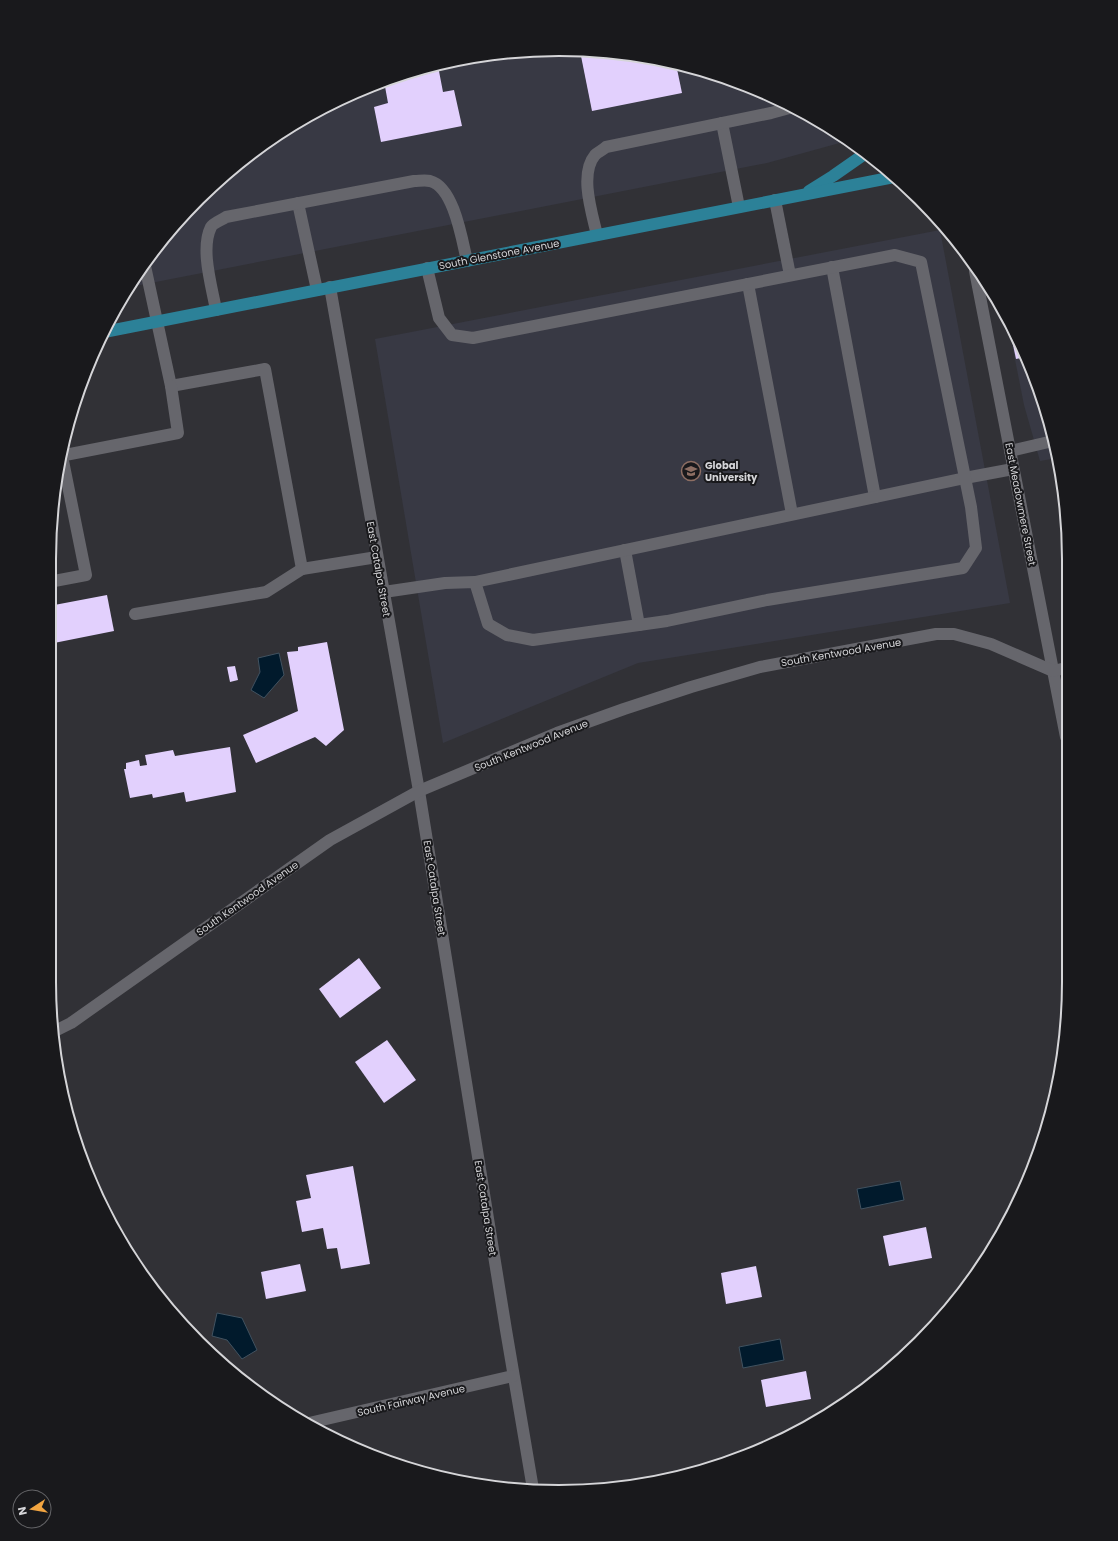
<svg xmlns="http://www.w3.org/2000/svg" width="1118" height="1541" font-family="Poppins,sans-serif">
<style>
.built{fill:#383944}
.water{fill:#011a2c;stroke:#415260}
.building{fill:#e2d0fd}
.lines{fill:none;stroke-linecap:round;stroke-linejoin:round}
.service{stroke:#66666c;stroke-width:12}
.minor{stroke:#66666c;stroke-width:12}
.primary{stroke:#2c8198;stroke-width:12}
.labels{text-anchor:middle;stroke-width:4;stroke-linejoin:round;paint-order:stroke}
.street-label{font-size:10px;fill:#d5d5d8;stroke:#19191c}
.poi-label{font-size:10px;font-weight:bold;fill:#d5d5d8;stroke:#19191c;text-anchor:start}
.rim{fill:none;stroke:#d5d5d8;stroke-width:2}
</style>
<rect width="100%" height="100%" fill="#313136"/>
<g class="built">
<path d="M593,50L691,66L785,102L847,141L767,163L130,287L175,223L223,175L304,117L395,76L493,53Z"/>
<path d="M940,230L1010,603L638,663L443,743L375,339Z"/>
<path d="M1007,319L1017,334L1042,395L1057,458L1040,461L1024,405Z"/>
</g>
<g class="water">
<path d="M279,653L284,675L264,698L251,690L260,672L258,658Z"/>
<path d="M900,1181L904,1200L861,1209L857,1189Z"/>
<path d="M217,1313L242,1318L257,1350L242,1359L227,1340L212,1336Z"/>
<path d="M780,1339L784,1360L743,1368L739,1347Z"/>
</g>
<g class="building">
<path d="M593,50L676,64L682,93L592,111L580,51Z"/>
<path d="M438,66L443,92L454,90L462,126L381,142L374,107L388,103L384,81L395,76Z"/>
<path d="M1008,321L1017,334L1026,357L1016,359Z"/>
<path d="M107,595L114,631L49,644V606Z"/>
<path d="M327,642L344,730L326,746L315,737L256,763L243,735L298,711L287,652L298,651V647Z"/>
<path d="M235,666L238,680L230,682L227,667Z"/>
<path d="M230,747L236,792L186,802L184,792L153,798L152,794L130,798L124,769H126V763L139,760L140,766L147,765L145,755L173,750L175,756Z"/>
<path d="M359,958L381,988L340,1018L319,989Z"/>
<path d="M387,1040L416,1080L384,1103L355,1062Z"/>
<path d="M353,1166L370,1264L341,1269L337,1248L327,1249L323,1228L302,1232L296,1201L311,1198L306,1175Z"/>
<path d="M926,1227L932,1258L889,1266L883,1236Z"/>
<path d="M300,1264L306,1291L266,1299L261,1272Z"/>
<path d="M756,1266L762,1297L726,1304L721,1273Z"/>
<path d="M806,1371L811,1399L766,1407L761,1380Z"/>
</g>
<g class="lines">
<g class="service">
<path d="M722,123L739,207"/>
<path d="M775,200L790,275"/>
<path d="M298,203L317,290"/>
<path d="M597,235C592,213 579,174 595,155C598,152 603,150 606,147L771,113L793,107"/>
<path d="M145,266L171,386L265,369L302,569"/>
<path d="M832,267L875,497"/>
<path d="M748,284L792,514"/>
<path d="M216,310C212,287 200,249 211,227C213,223 222,220 226,217L414,181C419,181 425,180 430,181C454,187 462,240 467,261"/>
<path d="M1010,451L1053,441"/>
<path d="M60,456L178,433L171,386"/>
<path d="M625,550L639,625"/>
<path d="M49,582L86,575L62,456"/>
<path d="M475,582L965,478L1013,469"/>
<path d="M384,592L445,583L475,582L488,624L507,635L533,640L667,621L767,600L963,568L976,548L971,507L921,262L895,255L473,338L452,335L439,318L427,268"/>
<path d="M135,614L266,592L302,569L377,557"/>
</g>
<g class="minor">
<path d="M975,271L1066,737"/>
<path d="M330,287L419,791L506,1330L533,1489"/>
<path d="M55,1031L71,1023L330,840L419,791L557,733L624,709L691,687L760,667L936,634H954L991,644L1053,671L1066,668"/>
<path d="M309,1423L513,1376"/>
</g>
<g class="primary">
<path d="M809,191L833,176L866,153"/>
<path d="M104,332L894,177"/>
</g>
</g>
<defs>
<symbol id="university-ring" viewBox="-11 -11 22 22"><circle r="9.5" fill="#19191c" stroke="#8d6e63" stroke-width="1.5"/><path d="M0-5L7-2L0 1L-7-2ZM-4 1L0 2.5L4 1V4Q0 6-4 4Z" fill="#8d6e63"/></symbol>
</defs>
<g fill-rule="evenodd">
<use href="#university-ring" x="680" y="460" width="22" height="22"/>
</g>
<g class="labels">
<g class="street-label">
<text transform="translate(499 254) rotate(-11)" y="4">South Glenstone Avenue</text>
<text transform="translate(1021 504) rotate(79)" y="4">East Meadowmere Street</text>
<text transform="translate(379 569) rotate(80)" y="4">East Catalpa Street</text>
<text transform="translate(841 652) rotate(-10)" y="4">South Kentwood Avenue</text>
<text transform="translate(531 745) rotate(-22)" y="4">South Kentwood Avenue</text>
<text transform="translate(435 888) rotate(81)" y="4">East Catalpa Street</text>
<text transform="translate(247 898) rotate(-35)" y="4">South Kentwood Avenue</text>
<text transform="translate(486 1208) rotate(81)" y="4">East Catalpa Street</text>
<text transform="translate(411 1400) rotate(-13)" y="4">South Fairway Avenue</text>
</g>
<g class="poi-label">
<text x="705" y="469">Global<tspan x="705" dy="12">University</tspan></text>
</g>
</g>
<path d="M0 0H1118V1541H0ZM559 56H559A503 503 0 0 1 1062 559V982A503 503 0 0 1 559 1485H559A503 503 0 0 1 56 982V559A503 503 0 0 1 559 56Z" fill="#19191c" fill-rule="evenodd"/>
<path class="rim" d="M559 56H559A503 503 0 0 1 1062 559V982A503 503 0 0 1 559 1485H559A503 503 0 0 1 56 982V559A503 503 0 0 1 559 56Z"/>
<g transform="translate(32 1509) rotate(258)"><circle r="19" fill="#19191c" stroke="#646467"/>
<path d="M0-3L7 15L0 10L-7 15Z" fill="#f2a541"/>
<text y="-6" font-size="11" font-weight="bold" text-anchor="middle" fill="#d5d5d8">N</text>
</g>
</svg>
